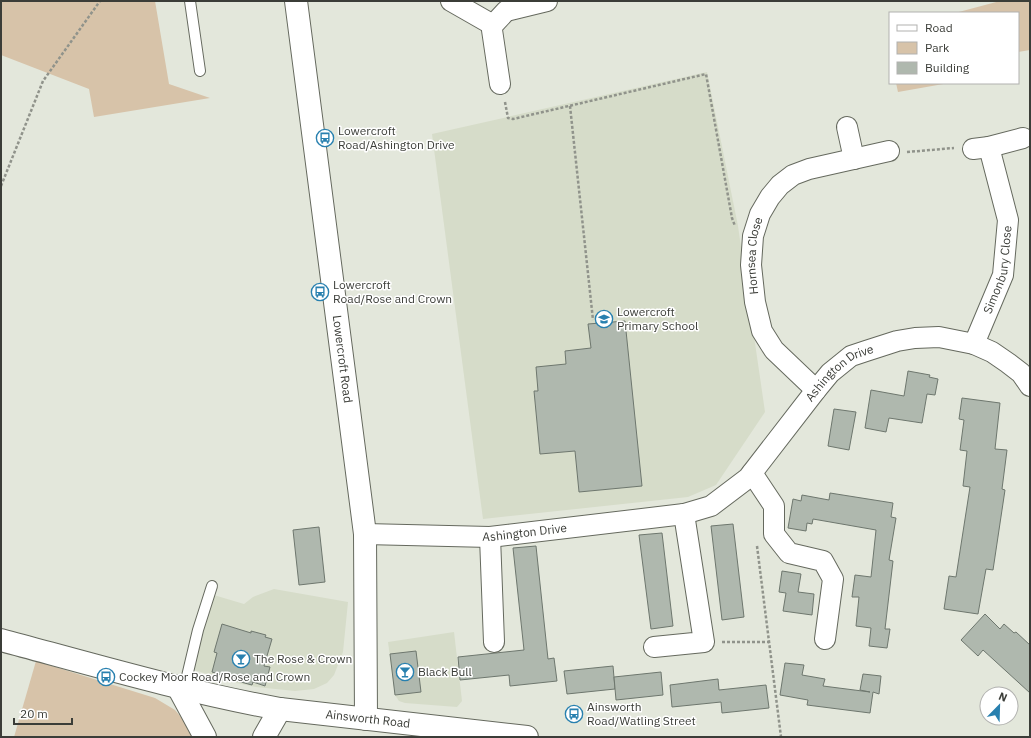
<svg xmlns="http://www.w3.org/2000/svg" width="1031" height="738" font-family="'IBM Plex Sans',sans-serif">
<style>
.built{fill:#d6dcc9}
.green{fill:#d7c3a9}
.building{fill:#afb8ae;stroke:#6e776e}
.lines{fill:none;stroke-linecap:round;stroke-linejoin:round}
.lane-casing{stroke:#65695e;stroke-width:12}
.street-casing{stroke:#65695e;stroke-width:22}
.secondary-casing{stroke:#65695e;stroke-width:24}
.path{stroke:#90938b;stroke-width:2.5;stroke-dasharray:3 2;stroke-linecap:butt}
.lane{stroke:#fff;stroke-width:10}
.street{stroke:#fff;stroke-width:20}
.secondary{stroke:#fff;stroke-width:22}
.labels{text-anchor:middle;stroke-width:3;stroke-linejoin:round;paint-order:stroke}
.poi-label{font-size:12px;fill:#3b3d38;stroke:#fff;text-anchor:start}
.street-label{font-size:12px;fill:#3b3d38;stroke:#fff}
</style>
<rect width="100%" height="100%" fill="#e3e7db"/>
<g class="built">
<path d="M707,72L738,226L765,412L716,485L688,497L483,519L432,134Z"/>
<path d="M274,589L348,602L343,652L334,675L327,683L314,689L295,691L256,687L232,682L185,667L207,593L244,604L253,597Z"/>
<path d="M454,632L462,701L457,707L405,703L399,701L395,695L388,642Z"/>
</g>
<g class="green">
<path d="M1,1H155L169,84L210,98L94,117L89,89L1,55Z"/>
<path d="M1000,1H1030V50L1018,52V13H955Z"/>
<path d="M896,83H949L898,92Z"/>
<path d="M36,661L155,698L175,710L190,728L193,737H14Z"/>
</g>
<g class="building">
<path d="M625,321L642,486L579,492L575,451L540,454L534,391H538L536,367L566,364L565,351L591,348L588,324Z"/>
<path d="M908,371L930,375L929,377L938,379L935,395L927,394L922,423L889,418L886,432L865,428L871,390L904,396Z"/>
<path d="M962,398L1000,403L995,449L1007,450L1002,489L1005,490L993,570L986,569L978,614L944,609L949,576L956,577L970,487L963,486L967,451L960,450L964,420L959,419Z"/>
<path d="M834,409L856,412L849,450L828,446Z"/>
<path d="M830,493L893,503L891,517L896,518L889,560L893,561L885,629H890L887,648L869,646L871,628L856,626L859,597H852L855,575L871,577L876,530L813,519L812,524L807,523L806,531L788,528L793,499L801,501L802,495L829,500Z"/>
<path d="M733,524L744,617L722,620L711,526Z"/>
<path d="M319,527L325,582L299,585L293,530Z"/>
<path d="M662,533L673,626L651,629L639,535Z"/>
<path d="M536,546L548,659L554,658L557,681L510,686L509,675L460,680L458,657L524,650L513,548Z"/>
<path d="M782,571L801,574L798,592L814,594L812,615L783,611L786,593L779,592Z"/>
<path d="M985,614L1000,629L1004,624L1014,633L1016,632L1030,645V693L983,650L978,656L961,640Z"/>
<path d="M222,624L251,633V631L266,635L265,637L272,639L264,666L270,667L265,686L253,682L252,685L222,677V675L212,672L217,653L214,652Z"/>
<path d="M416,651L421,692L395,695L390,654Z"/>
<path d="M785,663L804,665L802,675L825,679L823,686L870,692L860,690L863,674L881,676L879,694L873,692L870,713L807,705L808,700L780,695Z"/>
<path d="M613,666L615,689L567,694L564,671Z"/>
<path d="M661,672L663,695L616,700L614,677Z"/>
<path d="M718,679L719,690L766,685L769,708L722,713L721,702L672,707L670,685Z"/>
</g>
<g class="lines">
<defs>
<g id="lane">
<path d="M190,1L200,71"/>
<path d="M184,689L198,630L212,586"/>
</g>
<g id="street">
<path d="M451,1L493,25"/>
<path d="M500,84L492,30L493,25L506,11L547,1"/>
<path d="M847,127L854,159"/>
<path d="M973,149L989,147L1023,138"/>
<path id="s1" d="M974,344L1003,275L1008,220L989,147"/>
<path id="s2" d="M816,390L774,350L762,331L755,302L751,265L753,236L760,214L770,197L780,185L793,175L809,169L889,151"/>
<path d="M752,473L774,506V534L789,553L823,561L833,579L825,639"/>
<path id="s3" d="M365,534L490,537L684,514L711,506L748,478L816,390L830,373L851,356L866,351L897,341L915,338L939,337L974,344L992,352L1008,363L1021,373L1030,386"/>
<path d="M490,537L494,642"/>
<path d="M654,647L704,642L684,514"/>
</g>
<g id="secondary">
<path id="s4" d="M296,1L365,534L366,719"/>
<path id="s5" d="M1,640C94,665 186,692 280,709L527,737"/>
<path d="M178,687L205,737"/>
<path d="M264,737L280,709"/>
</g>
</defs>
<use href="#lane" class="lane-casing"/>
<use href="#street" class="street-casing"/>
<use href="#secondary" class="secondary-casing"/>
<g class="path">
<path d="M505,102L508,118L513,119L706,74L732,218L735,226"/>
<path d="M570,106L593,320"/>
<path d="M907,152L954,148"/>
<path d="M1,186L43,81L100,1"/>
<path d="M757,546L781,737"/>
<path d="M722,642H769"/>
</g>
<use href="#lane" class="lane"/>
<use href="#street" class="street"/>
<use href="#secondary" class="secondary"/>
</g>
<defs>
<symbol id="bus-ring" viewBox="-11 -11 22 22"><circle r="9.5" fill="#fff" stroke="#2880af" stroke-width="1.5"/><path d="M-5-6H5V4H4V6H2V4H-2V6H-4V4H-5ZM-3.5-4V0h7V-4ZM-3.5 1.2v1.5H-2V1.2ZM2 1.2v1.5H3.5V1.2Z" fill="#2880af"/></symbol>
<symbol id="school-ring" viewBox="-11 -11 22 22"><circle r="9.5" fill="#fff" stroke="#2880af" stroke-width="1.5"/><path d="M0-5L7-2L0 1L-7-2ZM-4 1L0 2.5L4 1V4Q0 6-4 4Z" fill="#2880af"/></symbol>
<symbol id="bar-ring" viewBox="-11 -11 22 22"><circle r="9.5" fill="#fff" stroke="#2880af" stroke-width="1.5"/><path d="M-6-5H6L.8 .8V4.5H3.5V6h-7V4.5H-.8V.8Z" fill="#2880af"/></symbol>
</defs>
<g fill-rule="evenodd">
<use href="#bus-ring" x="315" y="128" width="20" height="20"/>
<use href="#bus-ring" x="310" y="282" width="20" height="20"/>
<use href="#school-ring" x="594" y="309" width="20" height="20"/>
<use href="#bar-ring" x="231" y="649" width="20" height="20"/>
<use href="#bar-ring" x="395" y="662" width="20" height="20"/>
<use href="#bus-ring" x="96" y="667" width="20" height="20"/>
<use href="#bus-ring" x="564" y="704" width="20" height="20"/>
</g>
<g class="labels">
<g class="poi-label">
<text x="338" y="135">Lowercroft<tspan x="338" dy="14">Road/Ashington Drive</tspan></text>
<text x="333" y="289">Lowercroft<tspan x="333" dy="14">Road/Rose and Crown</tspan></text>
<text x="617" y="316">Lowercroft<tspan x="617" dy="14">Primary School</tspan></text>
<text x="254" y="663">The Rose &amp; Crown</text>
<text x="418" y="676">Black Bull</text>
<text x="119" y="681">Cockey Moor Road/Rose and Crown</text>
<text x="587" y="711">Ainsworth<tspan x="587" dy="14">Road/Watling Street</tspan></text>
</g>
<g class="street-label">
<text dy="4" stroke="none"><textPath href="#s2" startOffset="157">Hornsea Close</textPath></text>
<text dy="4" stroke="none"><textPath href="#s1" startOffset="79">Simonbury Close</textPath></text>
<text dy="4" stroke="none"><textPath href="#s4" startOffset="361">Lowercroft Road</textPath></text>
<text dy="4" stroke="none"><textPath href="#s3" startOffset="536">Ashington Drive</textPath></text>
<text dy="4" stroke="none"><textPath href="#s3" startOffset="160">Ashington Drive</textPath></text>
<text dy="4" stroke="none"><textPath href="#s5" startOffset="376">Ainsworth Road</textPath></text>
</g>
</g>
<rect width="1031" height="738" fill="none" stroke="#3b3d38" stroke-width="4"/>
<rect x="889" y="12" width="130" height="72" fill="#ffffff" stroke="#b1b1af"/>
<rect x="897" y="25" width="20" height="6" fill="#ffffff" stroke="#b1b1af"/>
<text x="925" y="32" font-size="12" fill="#3b3d38">Road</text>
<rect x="897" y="42" width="20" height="12" fill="#d7c3a9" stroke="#b1b1af"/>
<text x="925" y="52" font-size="12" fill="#3b3d38">Park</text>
<rect x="897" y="62" width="20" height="12" fill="#afb8ae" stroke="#b1b1af"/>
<text x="925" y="72" font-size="12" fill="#3b3d38">Building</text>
<g transform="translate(999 706) rotate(23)"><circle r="19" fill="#ffffff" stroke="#b1b1af"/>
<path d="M0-3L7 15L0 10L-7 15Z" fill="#2880af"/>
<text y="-6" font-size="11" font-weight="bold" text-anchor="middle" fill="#3b3d38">N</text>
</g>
<path d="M14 718v6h58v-6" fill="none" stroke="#3b3d38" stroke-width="2"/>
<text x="20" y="718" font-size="12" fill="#3b3d38" stroke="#ffffff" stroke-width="3" paint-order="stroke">20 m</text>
</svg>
